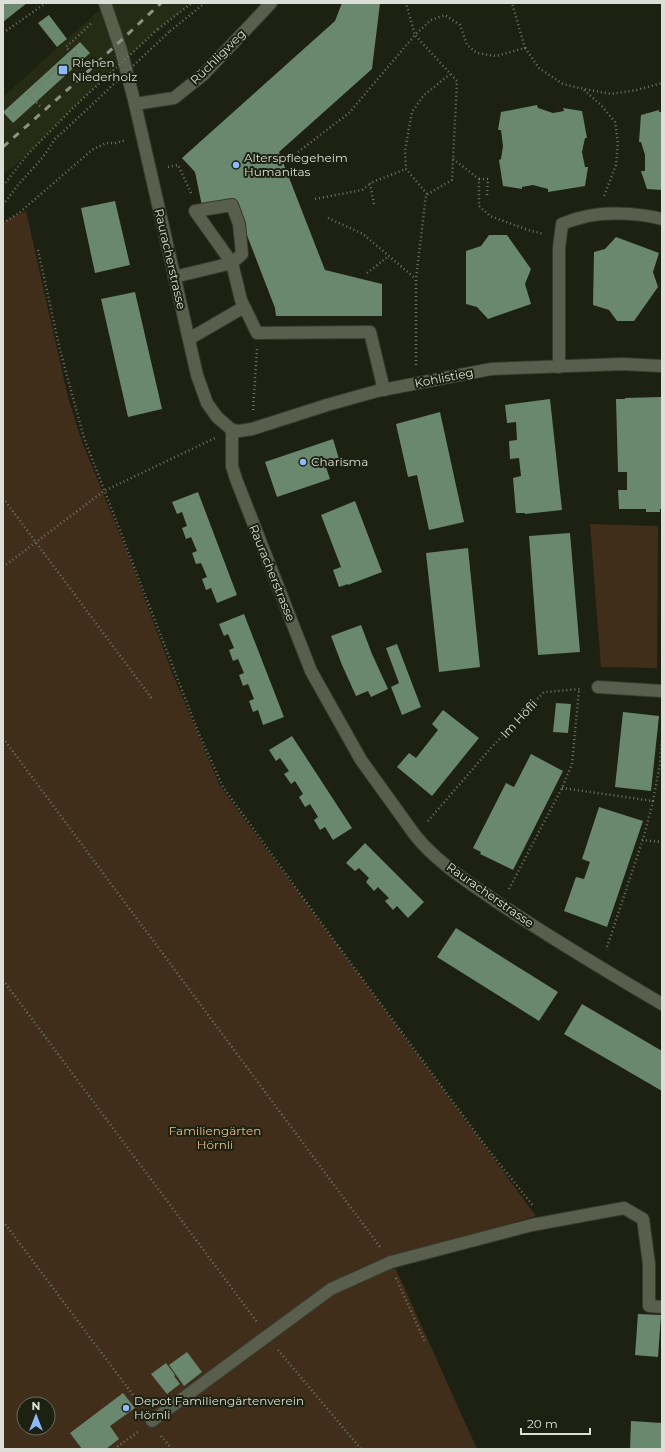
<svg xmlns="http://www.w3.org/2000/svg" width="665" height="1452" font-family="Montserrat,sans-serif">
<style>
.built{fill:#252b15}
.green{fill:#412e1a;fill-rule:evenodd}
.building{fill:#69886e}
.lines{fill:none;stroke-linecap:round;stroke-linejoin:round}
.minor-casing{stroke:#363a30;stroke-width:14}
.path{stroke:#717467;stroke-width:2.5;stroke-dasharray:1 3;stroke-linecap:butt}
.minor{stroke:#595f4c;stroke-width:12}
.rail{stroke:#8e9285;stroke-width:3;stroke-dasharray:7 7;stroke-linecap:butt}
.path-bridge{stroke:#717467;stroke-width:2.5;stroke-dasharray:1 3;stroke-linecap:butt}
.poi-dot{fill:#8eb9fc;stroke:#1d2111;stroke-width:1.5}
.labels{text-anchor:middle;stroke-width:4;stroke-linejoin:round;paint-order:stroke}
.street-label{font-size:12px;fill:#dcdfd5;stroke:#1d2111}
.poi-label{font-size:12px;fill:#dcdfd5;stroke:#1d2111;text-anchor:start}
.park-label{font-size:12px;fill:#e9bb8b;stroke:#1d2111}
</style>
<rect width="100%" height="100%" fill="#1d2111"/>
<path class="built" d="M107,3H192L158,29L75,106L27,155L3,175V97Z"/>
<g class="green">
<path d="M26,211L68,397L81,439L131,562L173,675L220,786L536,1216L391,1258L477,1449H3V222ZM24,1404H48V1428H24Z"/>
<path d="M590,524L658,526L657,668L601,667Z"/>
</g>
<g class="building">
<path d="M3,3H27L3,22Z"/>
<path d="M342,3H380L372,69L279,152L325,270L382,284V316H276L275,308L233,199L202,206L195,172L182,158L335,21Z"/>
<path d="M49,15L67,39L57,47L38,23Z"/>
<path d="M80,42L90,53L13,123L3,112Z"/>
<path d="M537,105L538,108L553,113L564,111L563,108L582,111L587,138H585L582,152L585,167H588L585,186L548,192V189L533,185L522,187V189L503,186L499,160L501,159L503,146L501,130H498L501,112Z"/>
<path d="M659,110V112H662V190L647,189L641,171H645V155L641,142H639L641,115Z"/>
<path d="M115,201L130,265L95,273L81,208Z"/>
<path d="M489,235H507L531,269L525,284L531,304L488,319L477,307L466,304V251L481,246Z"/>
<path d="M616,237L659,253L653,272L658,287L634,321H617L609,310L593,305L594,252L605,249Z"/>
<path d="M135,292L162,409L128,417L101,299Z"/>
<path d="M662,397V509H660V512H646V509H619L618,490H627V472H618L616,399H625V398Z"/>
<path d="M550,399L562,510L525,514V513H516L513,478L521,476L519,458L510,459L509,441L517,440L516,422L507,423L505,405Z"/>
<path d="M440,412L464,522L429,530L417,475L408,477L396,424Z"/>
<path d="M333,439L339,459L325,464L330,479L277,497L265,462Z"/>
<path d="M198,492L237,595L217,603L211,588L206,590L202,579L207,577L201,563L196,564L192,553L197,551L191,537L186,539L182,528L187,526L182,512L177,514L172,502Z"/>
<path d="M355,501L382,572L348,585V584L339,587L333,570L341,567L321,515Z"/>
<path d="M570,533L580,652L538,655L529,536Z"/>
<path d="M468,548L480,667L439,672L426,553Z"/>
<path d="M244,614L284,717L263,725L258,710L253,712L249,701L254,699L248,684L243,686L239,675L244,673L238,659L233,661L229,650L234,648L228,634L224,636L219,624Z"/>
<path d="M361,625L372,654L388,689L371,697L368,691L356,696L342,665L331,636Z"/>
<path d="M397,644L421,707L402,715L391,687L399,683L386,648Z"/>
<path d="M556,703L571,704L568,733L553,732Z"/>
<path d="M443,710L479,738L432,796L397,767L409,753L416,758L438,730L432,724Z"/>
<path d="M623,712L659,716L651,791L615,787Z"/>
<path d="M292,736L352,828L333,840L325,827L320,830L314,820L318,817L310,804L305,807L299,797L303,794L295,781L291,784L284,774L289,771L280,758L276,761L269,750Z"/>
<path d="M531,754L563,771L513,870L480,854L481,852L473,848L506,783L514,787Z"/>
<path d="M599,807L643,821L607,927L564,911L576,877L584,879L590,862L582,859Z"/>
<path d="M365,843L424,902L408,918L397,906L393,910L385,901L389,898L378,887L374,891L366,882L369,878L359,868L355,871L346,863Z"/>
<path d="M456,928L558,992L539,1021L437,957Z"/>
<path d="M582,1004L662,1051V1091L564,1034Z"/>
<path d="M638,1314L661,1315L658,1357L635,1355Z"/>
<path d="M187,1352L202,1372L184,1386L169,1365Z"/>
<path d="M166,1363L175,1375L174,1376L180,1384L167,1394L151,1374Z"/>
<path d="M123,1393L135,1408L110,1426L119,1439L106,1449H82L70,1433Z"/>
<path d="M631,1421L662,1423V1449H630Z"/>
</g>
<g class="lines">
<defs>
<g id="minor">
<path d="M105,3L121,50L135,104L197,375L207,403L217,417L232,430"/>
<path d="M135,104L174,98L204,74L271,3"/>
<path d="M232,205L239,224L242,254L232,263L195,211Z"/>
<path d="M174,277L232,263L241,300L257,333L370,332L384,390"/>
<path d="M189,339L244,307"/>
<path d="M559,367V248L562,224C568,222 574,219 580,218C604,211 638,213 662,219"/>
<path d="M232,430V466L236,479L311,671L361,760L415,835C436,862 470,883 497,902C551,938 606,971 662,1004"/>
<path d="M232,430L239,431L252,429L327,405L377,391L491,369L622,364L662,366"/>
<path d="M598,687L662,691"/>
<path d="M152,1421L331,1289L391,1262L532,1225L624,1208L643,1219L649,1264V1306L662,1307"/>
</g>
</defs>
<use href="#minor" class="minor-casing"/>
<g class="path">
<path d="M158,29L192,3"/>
<path d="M170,31L205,3"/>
<path d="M3,33L46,3"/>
<path d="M525,48L539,68L563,84L584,89L611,94L637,90L662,83"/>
<path d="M76,52L74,54L84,66"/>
<path d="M584,90L601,105L615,122L618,143L616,165L604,196"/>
<path d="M40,106L28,94L73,55L66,47L93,22"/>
<path d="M298,152L349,113L415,35L406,3"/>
<path d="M453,159L479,179V206L490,216L528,230L544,234"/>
<path d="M168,167L178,165L191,193"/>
<path d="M479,179H488L487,197"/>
<path d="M3,186L27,155L75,106"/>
<path d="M427,194L406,169L405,151L410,122L412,112L423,96L450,74"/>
<path d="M315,199L362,190L370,184"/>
<path d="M374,204L370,183L406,169"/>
<path d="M3,205L18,185L43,157L55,139L81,115"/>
<path d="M328,218L363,234L416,279"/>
<path d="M3,223L19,213L92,150L106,143H116L126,140"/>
<path d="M38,250L60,350L84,438L199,734L223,787L325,928L487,1148L534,1207"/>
<path d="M367,273L389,256"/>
<path d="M416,365V279L426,195L452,180L457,81L415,35L431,20L445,15L460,25L467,45L477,53L496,56L525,48L512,3"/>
<path d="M253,410L257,349"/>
<path d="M3,498L153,700"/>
<path d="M3,567L104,491L215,438"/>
<path d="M3,738L380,1247"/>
<path d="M562,788L653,801L644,836L606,950"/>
<path d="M653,801L660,764L662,739"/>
<path d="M428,821L490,749L544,692L581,689"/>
<path d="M642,840L662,842"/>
<path d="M509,889L562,788L572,764L579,690"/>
<path d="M3,980L257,1322"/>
<path d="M3,1221L142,1407"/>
<path d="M396,1278L425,1342"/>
<path d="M278,1350L361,1449"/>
<path d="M161,1436L172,1449"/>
<path d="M114,1449L138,1432"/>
</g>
<use href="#minor" class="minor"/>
<path class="rail" d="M3,147L83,76L161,3"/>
<g class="path-bridge">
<path d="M75,106L158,29"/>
<path d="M81,115L170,31"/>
</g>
</g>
<g class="poi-dot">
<rect x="58" y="65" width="10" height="10" rx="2"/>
<circle cx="236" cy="165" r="4"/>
<circle cx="303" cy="462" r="4"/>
<circle cx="126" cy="1408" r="4"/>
</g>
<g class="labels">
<g class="street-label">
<text transform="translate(218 57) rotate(-45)" y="4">Rüchligweg</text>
<text transform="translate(170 259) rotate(77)" y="4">Rauracherstrasse</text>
<text transform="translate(444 378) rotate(-11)" y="4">Kohlistieg</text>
<text transform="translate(272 573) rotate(68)" y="4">Rauracherstrasse</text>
<text transform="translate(519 719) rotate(-47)" y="4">Im Höfli</text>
<text transform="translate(490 895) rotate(35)" y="4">Rauracherstrasse</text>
</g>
<g class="poi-label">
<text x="72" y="67">Riehen<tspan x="72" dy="14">Niederholz</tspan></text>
<text x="244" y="162">Alterspflegeheim<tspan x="244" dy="14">Humanitas</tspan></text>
<text x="311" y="466">Charisma</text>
<text x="134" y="1405">Depot Familiengärtenverein<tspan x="134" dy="14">Hörnli</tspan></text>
</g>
<g class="park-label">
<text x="215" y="1135">Familiengärten<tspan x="215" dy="14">Hörnli</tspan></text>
</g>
</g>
<rect width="665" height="1452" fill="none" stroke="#dcdfd5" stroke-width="8"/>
<g transform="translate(36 1416)"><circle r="19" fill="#1d2111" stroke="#696d5f"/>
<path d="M0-3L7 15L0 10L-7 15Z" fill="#8eb9fc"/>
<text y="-6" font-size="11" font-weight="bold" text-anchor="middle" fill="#dcdfd5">N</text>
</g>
<path d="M521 1428v6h69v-6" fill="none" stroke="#dcdfd5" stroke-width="2"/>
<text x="527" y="1428" font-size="12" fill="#dcdfd5" stroke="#1d2111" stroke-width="3" paint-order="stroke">20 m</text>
</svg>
